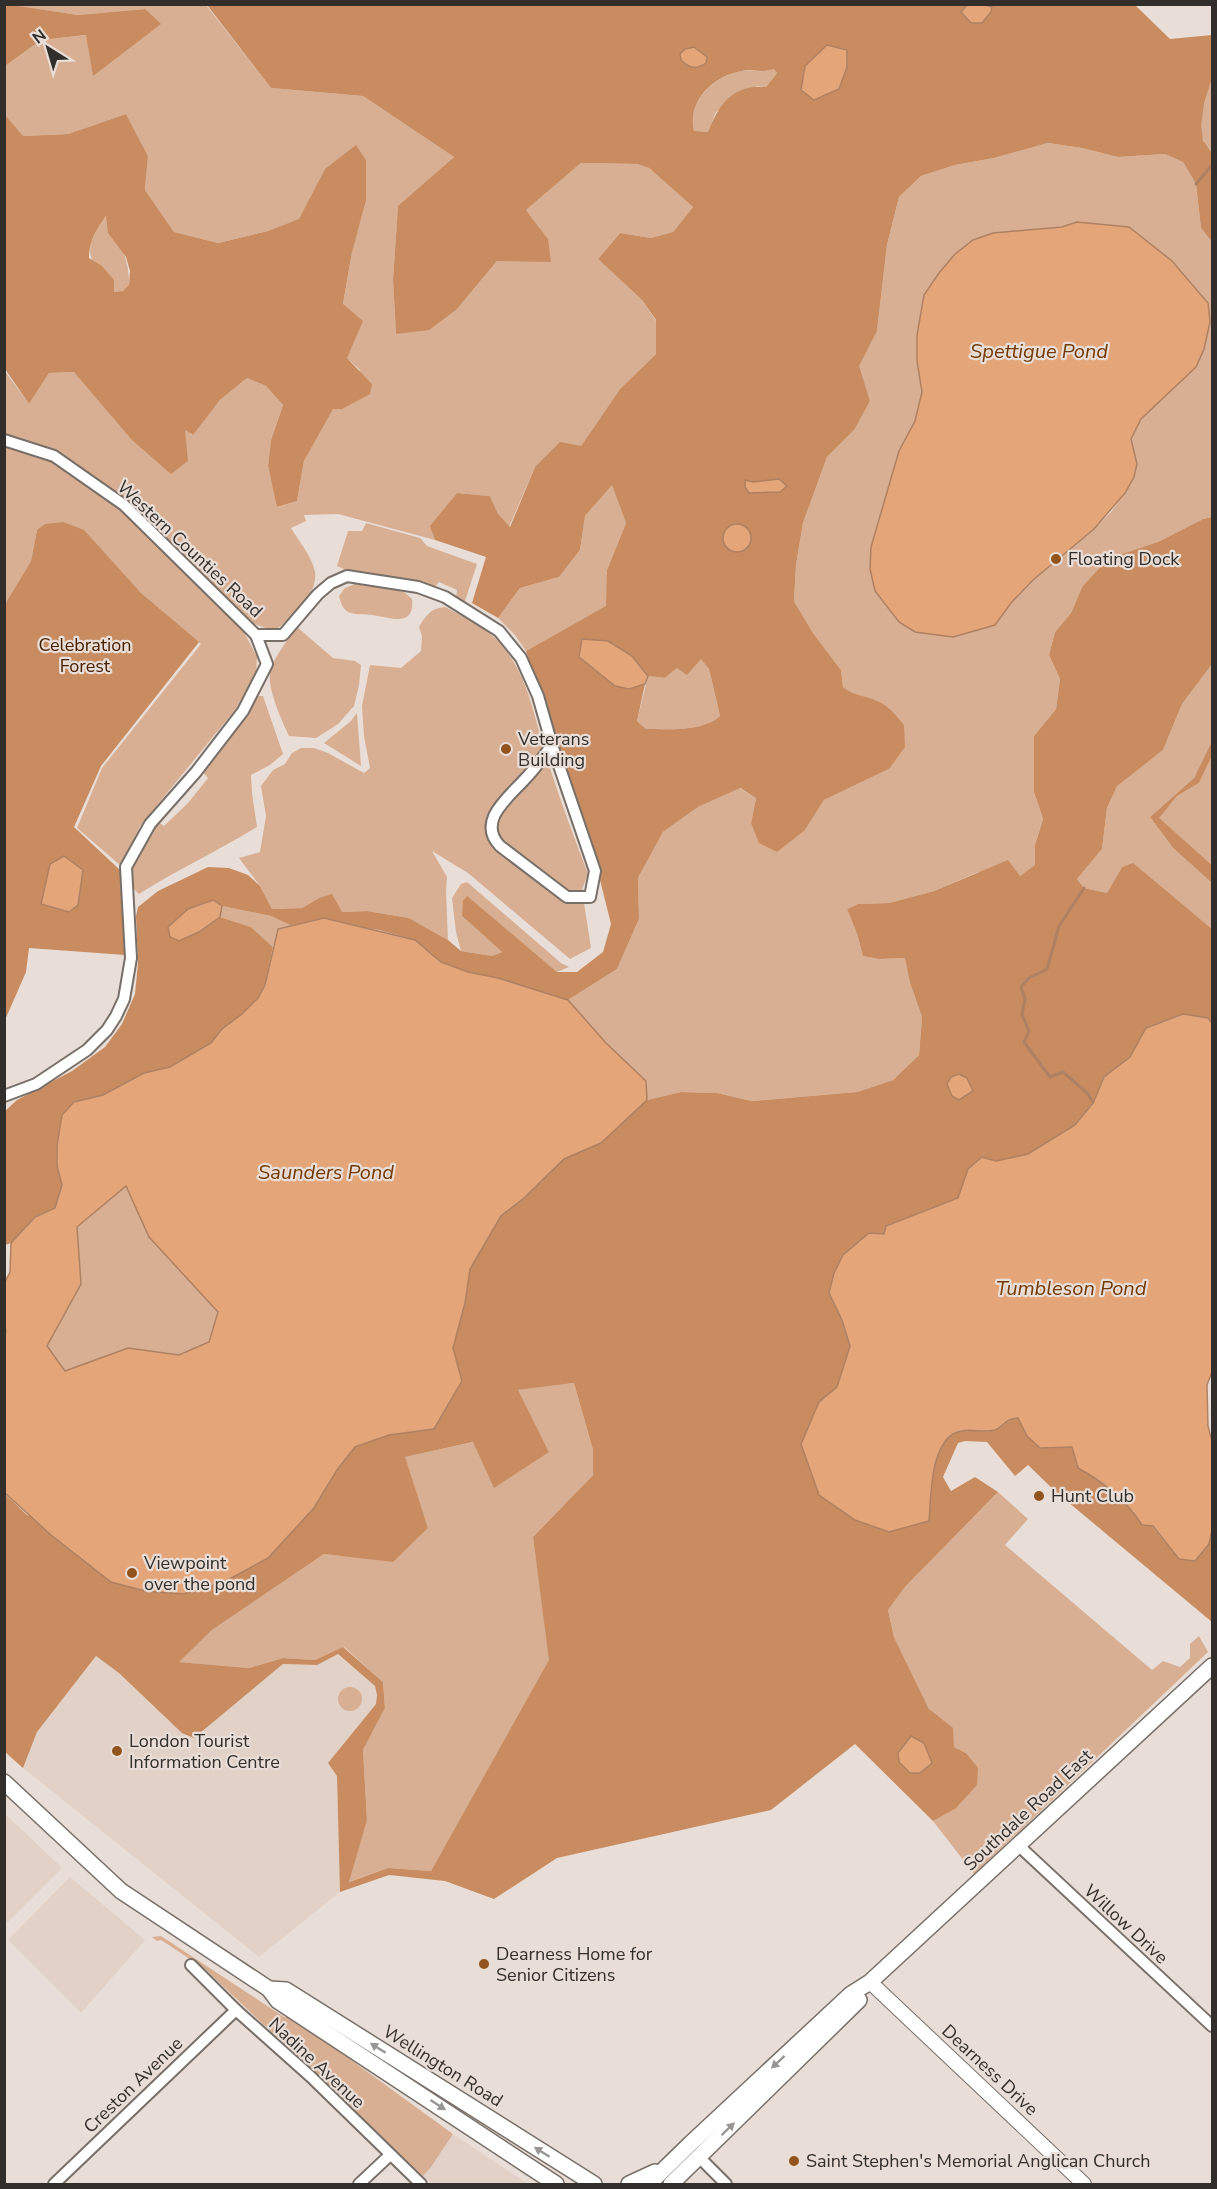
<svg xmlns="http://www.w3.org/2000/svg" width="1217" height="2189" font-family="'Nunito Sans',sans-serif">
<style>
.built{fill:#e2d1c6}
.green{fill:#d8af92;fill-rule:evenodd}
.forest{fill:#c88c60;fill-rule:evenodd}
.water{fill:#e4a579;stroke:#af8162;stroke-width:1.5;fill-rule:evenodd}
.lines{fill:none;stroke-linecap:round;stroke-linejoin:round}
.stream{stroke:#af8162;stroke-width:3}
.minor-casing{stroke:#796f69;stroke-width:14}
.tertiary-casing{stroke:#796f69;stroke-width:16}
.secondary-casing{stroke:#796f69;stroke-width:18}
.minor{stroke:#fff;stroke-width:10}
.tertiary{stroke:#fff;stroke-width:14}
.secondary{stroke:#fff;stroke-width:15}
.oneway{fill:#989695}
.poi-dot{fill:#93531d;stroke:#e9ded7;stroke-width:2}
.labels{text-anchor:middle;stroke-width:4.5;stroke-linejoin:round;paint-order:stroke}
.street-label{font-size:18px;fill:#322e2b;stroke:#e9ded7}
.poi-label{font-size:18px;fill:#322e2b;stroke:#e9ded7;text-anchor:start}
.park-label{font-size:18px;fill:#472000;stroke:#e9ded7}
.water-label{font-size:20px;font-style:italic;fill:#723901;stroke:#e9ded7}
</style>
<rect width="100%" height="100%" fill="#e9ded7"/>
<g class="built">
<path d="M337,1654L375,1686L377,1695L376,1704L328,1763L337,1775L340,1892L259,1957L23,1768L37,1732L96,1656L119,1673L194,1738L283,1664L317,1665Z"/>
<path d="M5,1814L62,1868L5,1925H4Z"/>
<path d="M70,1877L145,1940L81,2013L8,1940Z"/>
<path d="M453,2134L528,2184H432L423,2176L431,2167Z"/>
</g>
<g class="green">
<path d="M8,5H206L271,88L363,96L454,157L398,207L393,280L396,334L457,309L497,261L548,239L526,210L581,163L637,164L649,168L693,207L673,232L651,238L620,233L598,259L642,300L656,321V354L620,389L581,446L535,467L509,527L498,515L490,496L457,493L431,526L435,540L338,514L304,515L306,521L291,528C298,540 310,554 314,568C322,591 291,619 274,631L252,623L227,600L257,657L256,674L235,710L140,826L121,866L77,828L102,768L201,644L140,592L37,530L31,561L5,604L4,370L29,404L49,373L74,372L185,429L192,435L220,400L247,378L266,386L283,405L271,440L268,466L278,507L297,501L304,461L333,408L360,370L347,358L343,305L352,252L325,169L300,219L268,231L218,243L174,232L145,190L148,156L126,114L68,134L22,136L5,115V66L41,40L87,35L93,75L145,9L78,15Z"/>
<path d="M774,68L777,73L766,87L757,86L716,112L708,132L694,131C687,101 713,77 741,71C754,68 759,75 774,68Z"/>
<path d="M1212,78V153C1210,149 1206,145 1204,141C1196,125 1204,93 1212,78Z"/>
<path d="M1048,143L1082,148L1118,157L1165,154L1183,162L1196,184L1201,228L1212,242V517L1203,519L1158,542L1082,587L1071,613L1055,632L1049,655L1060,679L1056,709L1034,736V792L1043,819L1035,845L1036,865L1020,876L978,872L934,891L889,903L858,904L847,909L857,934L863,956L879,959L906,958L910,983L922,1017L919,1055L893,1080L857,1092L752,1101L717,1093L681,1092L647,1100L646,1081L606,1043L568,1000L617,969L639,919L638,878L663,832L698,807L739,788L756,798L751,823L805,830L824,800L889,769L872,699L852,695L843,687L841,670L813,633L794,601L796,565L803,523L827,457L855,429L870,401L858,366L877,331L887,245L899,197L921,176L955,165L994,158ZM1077,222L1129,228L1172,261L1202,295L1196,367L1141,419L1131,439L1137,464L1125,493L1111,512L1094,529L1033,580L1010,603L995,625L899,622L875,591L871,547L899,451L915,421L922,392L917,361V335L924,295L939,273L993,233L1062,227Z"/>
<path d="M107,215C118,239 130,259 129,286L123,291L114,292C89,258 79,253 107,215Z"/>
<path d="M612,484L626,523L607,570V606L526,651L515,635L498,618L520,588L559,577L580,550L585,516Z"/>
<path d="M366,523L420,538L427,546L477,564L464,604L456,599L457,590L439,582L433,589L348,571L337,566L348,531H362Z"/>
<path d="M355,584L390,589L404,592L412,599C415,629 389,617 372,615C365,614 354,615 348,612C342,608 341,603 339,596L345,588Z"/>
<path d="M445,607C462,616 480,624 495,638C529,671 534,719 548,762C560,800 574,837 588,874L582,890L591,948L570,959L468,873L432,851L447,877L446,891L448,940L409,918L367,911L342,912L319,898L302,908L272,909L260,886L239,858L260,852L266,816L261,786L273,770L285,764L292,753L301,748H314L328,753L364,773L370,768L364,736L362,706L370,665L401,668L421,651L422,636L419,627C426,615 431,608 445,607Z"/>
<path d="M297,627L333,658L355,661L361,665L359,685L354,706L338,724L316,738L289,736C282,721 267,688 270,672C274,656 288,640 297,627Z"/>
<path d="M701,658L709,669L720,716C702,732 670,729 646,729L637,721L648,676L665,678L677,668Z"/>
<path d="M1212,664V741L1194,778L1150,817L1173,848L1212,883V929L1133,864L1122,867L1107,893L1084,888L1077,879L1102,849L1107,808L1117,785L1163,750L1182,704Z"/>
<path d="M258,696H263L283,754L270,765L251,775L252,793L257,827C218,851 177,870 139,894L132,887L133,863L157,821L164,826L188,803L208,778L202,771L233,732Z"/>
<path d="M357,713L361,766L324,743L351,721Z"/>
<path d="M1212,756V865L1158,818L1177,796L1199,783Z"/>
<path d="M467,882L561,963L569,967L557,972L467,897L462,916L502,952L492,956L461,951L456,932L452,898L461,884Z"/>
<path d="M222,906L271,916L292,926L278,930L273,947L251,927L220,917Z"/>
<path d="M126,1186L149,1237L218,1312L208,1343L179,1355L128,1348L65,1371L47,1346L81,1284L77,1226Z"/>
<path d="M574,1383L593,1450V1475L533,1537L550,1660L431,1871L388,1868L348,1882L367,1820L363,1750L385,1708L383,1682L344,1647L315,1660L283,1658L249,1668L178,1662L212,1630L324,1554L393,1561L428,1528L404,1457L474,1442L549,1452L517,1390Z"/>
<path d="M998,1492L1028,1519L1005,1545L1152,1670L1163,1661L1180,1667L1190,1658V1644L1199,1636L1208,1652L974,1874L933,1821L955,1809L966,1753L954,1747L929,1709L894,1637L888,1610L905,1587Z"/>
<circle cx="350" cy="1699" r="12"/>
<path d="M161,1936L284,2017H292L453,2134L431,2167L423,2176L205,1969L161,1940L157,1941L152,1937Z"/>
</g>
<g class="forest">
<path d="M5,4L78,15L145,9L161,24L93,76L86,35L41,40L5,66Z"/>
<path d="M968,4L961,12L992,7L985,5L1134,4L1170,39L1212,35V78L1204,103L1201,126L1203,140L1212,153V242L1201,228L1196,184L1183,162L1165,154L1118,157L1082,148L1048,143L994,158L955,165L921,176L899,197L887,245L877,331L859,366L870,401L855,429L827,457L803,523L796,565L794,601L813,633L841,670L843,687C856,698 869,695 883,704C891,709 898,718 904,725L905,747L889,769L824,800L805,830L777,852L759,843L751,823L756,798L740,788L698,807L663,832L638,878L639,919L617,969L568,1000L498,978L468,972L441,962L415,940L379,930L351,926L324,918L292,926L271,916L222,906L213,900L170,937L180,941L199,932L220,917L251,927L273,947L265,985L258,998L242,1014L222,1029L211,1043L170,1067L144,1073L103,1095L74,1102L62,1115L57,1146V1165L62,1185L55,1208L35,1217L11,1243L5,1245L4,1112L17,1100L72,1071L105,1047L122,1024L135,994L138,963L136,916L138,907L158,891L208,867L229,868L248,875L260,886L272,909L302,908L319,898L332,894L342,912L367,911L409,918L448,940L461,951L492,956L502,952L462,916L463,901L467,896L557,972H577L603,952L611,924L591,844L526,651L606,606L607,570L626,523L612,485L585,516L580,550L559,577L520,588L498,618L472,603L486,557L435,540L430,526L457,493L490,496L498,514L510,527L535,467L560,442L581,446L620,389L656,354V320L642,300L598,259L620,233L651,238L673,232L693,207L649,168L637,164L581,163L526,210L548,239L551,262L497,261L457,309L429,330L396,334L393,280L398,206L454,157L363,96L271,88L207,5ZM774,69L777,73L766,87C733,84 719,104 708,132L694,131C687,101 713,76 742,71C754,68 758,74 774,69ZM632,656L648,676L665,678L677,668L687,675L701,659L709,669L720,716C702,732 670,729 646,729L637,721L645,684L629,689Z"/>
<path d="M126,114L148,156L145,190L174,232L218,243L268,231L299,219L325,169L356,145L366,160V200L352,252L343,304L363,321L347,358L372,384L370,394L342,409H333L304,461L297,501L277,507L268,466L271,440L283,405L266,386L247,378L220,400L193,435L185,430L188,461L171,474L132,440L74,372L49,373L29,404L5,369V115L23,136L68,134ZM106,216L108,233L126,257L130,271L129,285L123,291L114,292V280L102,266L89,258C89,241 96,230 106,216Z"/>
<path d="M1212,517V664L1182,704L1163,750L1117,786L1107,808L1102,849L1077,879L1084,888L1107,893L1122,867L1133,863L1212,929V1023L1208,1018L1146,1028L1130,1057L1104,1077L1093,1102L1075,1125L1028,1154L996,1161L958,1198L887,1226L884,1234L869,1233L843,1255L842,1320L850,1346L837,1387L819,1402L929,1521C931,1497 930,1449 954,1434C966,1426 982,1434 995,1430C1005,1426 1005,1419 1019,1418L1027,1436L1072,1447L1078,1468C1102,1481 1127,1501 1142,1525L1152,1526L1179,1559L1209,1544L1212,1530V1622L1056,1492L1028,1465L1015,1476L987,1442L965,1441L958,1443L943,1477L951,1491L975,1477L998,1492L905,1587L888,1610L894,1637L929,1709L953,1728L954,1747L966,1753L978,1768L977,1785L955,1809L933,1821L855,1744L771,1810L557,1858L494,1899L445,1881L389,1875L340,1892L337,1776L328,1763L376,1704L377,1695L375,1686L338,1654L317,1665L283,1664L194,1738L182,1733L119,1673L96,1656L37,1732L23,1768L5,1752L4,1493L27,1515L224,1582L268,1558L314,1508L337,1470L355,1447L389,1435L434,1429L462,1381L453,1348L465,1303L470,1269L501,1216L524,1198L564,1159L601,1142L647,1100L681,1092L717,1093L752,1101L857,1092L893,1080L919,1055L922,1017L910,983L905,958L879,959L863,956L857,934L847,909L858,904L889,903L934,891L1008,860L1020,876L1035,865V845L1043,819L1034,792V736L1056,709L1060,679L1049,655L1055,632L1071,613L1082,587L1108,559L1158,542L1203,519ZM574,1383L593,1450V1475L533,1537L549,1660L431,1871L388,1868L349,1882L367,1820L363,1750L385,1708L383,1682L343,1647L315,1660L283,1658L249,1668L179,1662L212,1630L324,1554L393,1562L428,1528L405,1457L473,1442L494,1488L549,1452L518,1390Z"/>
<path d="M63,522L84,530L140,592L199,642L101,766L74,827L120,870L125,955L29,948L26,972L5,1020V604L31,561L37,530L45,524Z"/>
<path d="M1212,741V756L1199,783L1177,796L1159,818L1212,865V883L1173,848L1150,817L1194,778Z"/>
</g>
<g class="water">
<path d="M967,5H985L992,7L991,12L982,23H971L961,12Z"/>
<path d="M827,45L847,50V67L839,89L814,100L801,90L805,66Z"/>
<path d="M694,47L707,57L706,63C696,70 689,68 681,60L680,54L685,49Z"/>
<path d="M1077,222L1129,227L1172,261L1208,303L1210,322L1204,349L1196,367L1141,419L1131,439L1137,464L1134,477L1125,493L1094,529L1033,580L1011,603L995,625L953,637L915,632L899,622L875,591L870,569L871,547L899,451L915,421L922,392L917,361V335L924,295L939,273L955,254L973,240L993,233L1062,227Z"/>
<path d="M779,479L787,486L780,492L749,493L745,487V480L753,482Z"/>
<circle cx="737" cy="538" r="14"/>
<path d="M582,639L608,641L632,656L648,676L645,684L629,689L615,686L579,657Z"/>
<path d="M64,856L83,870L78,905L69,912L41,904L50,864Z"/>
<path d="M213,900L222,906L220,917L199,932L179,941L170,937L168,927L188,909Z"/>
<path d="M324,918L415,940L441,962L468,972L498,978L568,1000L606,1043L646,1081L647,1100L601,1143L564,1159L524,1198L501,1216L470,1269L465,1303L453,1348L462,1381L434,1429L389,1435L355,1447L337,1470L314,1508L268,1558L224,1582L183,1594L145,1591L111,1582L51,1535L5,1493L4,1337L6,1331L4,1325L5,1282L10,1272L11,1243L35,1217L55,1208L62,1185L57,1166V1146L62,1115L74,1102L103,1095L144,1073L170,1067L211,1043L222,1029L242,1014L258,998L265,985L278,929ZM126,1186L149,1237L218,1312L209,1342L179,1355L128,1348L65,1371L47,1346L81,1284L77,1227Z"/>
<path d="M1183,1014L1208,1018L1212,1023V1372L1207,1385L1208,1426L1212,1441V1530L1209,1544L1195,1561L1179,1559L1153,1526L1142,1525C1127,1501 1102,1481 1078,1468L1072,1447L1040,1448L1027,1436L1018,1418C1003,1419 1005,1426 995,1430C982,1434 966,1426 953,1434C930,1449 931,1497 929,1521L889,1532L855,1520L819,1495L801,1444L819,1402L837,1387L850,1346L842,1320L829,1293L834,1273L843,1255L869,1233L884,1234L886,1226L958,1198L968,1169L982,1157L996,1161L1028,1154L1075,1125L1093,1103L1104,1077L1130,1057L1146,1028Z"/>
<path d="M959,1074L967,1078L973,1091L959,1100L952,1096L947,1084L951,1077Z"/>
<path d="M911,1736L924,1743L932,1763L920,1773H910L899,1762L898,1753Z"/>
</g>
<g class="lines">
<g class="stream">
<path d="M1196,184L1212,165"/>
<path d="M1084,888L1059,926L1047,969L1029,978L1021,987L1025,999L1022,1014L1029,1031L1024,1042L1050,1077L1063,1072L1087,1093L1093,1102"/>
</g>
<defs>
<g id="minor">
<path d="M4,440L54,456L124,505L256,635L267,664L243,711L196,772L150,824L126,867L131,958L124,999L116,1016L107,1030L87,1050L36,1084L4,1096"/>
<path d="M256,635H283L318,594L331,583L347,576L418,587L445,597L499,631L521,658L538,696L552,745L595,871L590,897H567L500,846C476,821 509,797 525,779C535,769 543,757 552,745"/>
<path d="M1018,1845L1212,2026"/>
<path d="M191,1965L236,2010L310,2076L421,2184"/>
<path d="M699,2157L726,2184"/>
<path d="M54,2184L236,2010"/>
<path d="M359,2184L390,2155"/>
</g>
<path id="tertiary" d="M870,1982L1084,2184"/>
<g id="secondary">
<path d="M4,1782L121,1891L269,1989L278,2001L556,2184"/>
<path d="M269,1989L286,1990L594,2184"/>
<path d="M629,2184L655,2172"/>
<path d="M649,2184L690,2144L851,1994L870,1982L1212,1666"/>
<path d="M671,2184L859,2000"/>
</g>
</defs>
<use href="#minor" class="minor-casing"/>
<use href="#tertiary" class="tertiary-casing"/>
<use href="#secondary" class="secondary-casing"/>
<use href="#minor" class="minor"/>
<use href="#tertiary" class="tertiary"/>
<use href="#secondary" class="secondary"/>
</g>
<defs><path id="oneway-solid" d="M-6-.8H1V-3.2L6.5 0L1 3.2V.8H-6Z" transform="scale(1.5)"/></defs>
<g class="oneway">
<use href="#oneway-solid" transform="translate(378 2048) rotate(-148)"/>
<use href="#oneway-solid" transform="translate(778 2062) rotate(137)"/>
<use href="#oneway-solid" transform="translate(438 2105) rotate(33)"/>
<use href="#oneway-solid" transform="translate(728 2129) rotate(-44)"/>
<use href="#oneway-solid" transform="translate(542 2152) rotate(-148)"/>
</g>
<g class="poi-dot">
<circle cx="1056" cy="559" r="6"/>
<circle cx="506" cy="749" r="6"/>
<circle cx="1039" cy="1496" r="6"/>
<circle cx="132" cy="1573" r="6"/>
<circle cx="117" cy="1751" r="6"/>
<circle cx="484" cy="1964" r="6"/>
<circle cx="794" cy="2161" r="6"/>
</g>
<g class="labels">
<g class="street-label">
<text transform="translate(190 549) rotate(43)" y="6">Western Counties Road</text>
<text transform="translate(1028 1810) rotate(-43)" y="6">Southdale Road East</text>
<text transform="translate(1126 1924) rotate(43)" y="6">Willow Drive</text>
<text transform="translate(317 2063) rotate(43)" y="6">Nadine Avenue</text>
<text transform="translate(443 2066) rotate(32)" y="6">Wellington Road</text>
<text transform="translate(990 2070) rotate(43)" y="6">Dearness Drive</text>
<text transform="translate(133 2085) rotate(-44)" y="6">Creston Avenue</text>
</g>
<g class="poi-label">
<text x="1068" y="565">Floating Dock</text>
<text x="518" y="745">Veterans<tspan x="518" dy="21">Building</tspan></text>
<text x="1051" y="1502">Hunt Club</text>
<text x="144" y="1569">Viewpoint<tspan x="144" dy="21">over the pond</tspan></text>
<text x="129" y="1747">London Tourist<tspan x="129" dy="21">Information Centre</tspan></text>
<text x="496" y="1960">Dearness Home for<tspan x="496" dy="21">Senior Citizens</tspan></text>
<text x="806" y="2167">Saint Stephen's Memorial Anglican Church</text>
</g>
<g class="park-label">
<text x="85" y="651">Celebration<tspan x="85" dy="21">Forest</tspan></text>
</g>
<g class="water-label">
<text x="1039" y="358">Spettigue Pond</text>
<text x="326" y="1179">Saunders Pond</text>
<text x="1071" y="1295">Tumbleson Pond</text>
</g>
</g>
<rect width="1217" height="2189" fill="none" stroke="#322e2b" stroke-width="12"/>
<g transform="translate(48 48) rotate(323)" stroke="#e9ded7" stroke-width="4.5" paint-order="stroke">
<path d="M0-4.5L10 22L0 15L-10 22Z" fill="#322e2b"/>
<text y="-9" font-size="16" font-weight="bold" text-anchor="middle" fill="#322e2b">N</text>
</g>
</svg>
